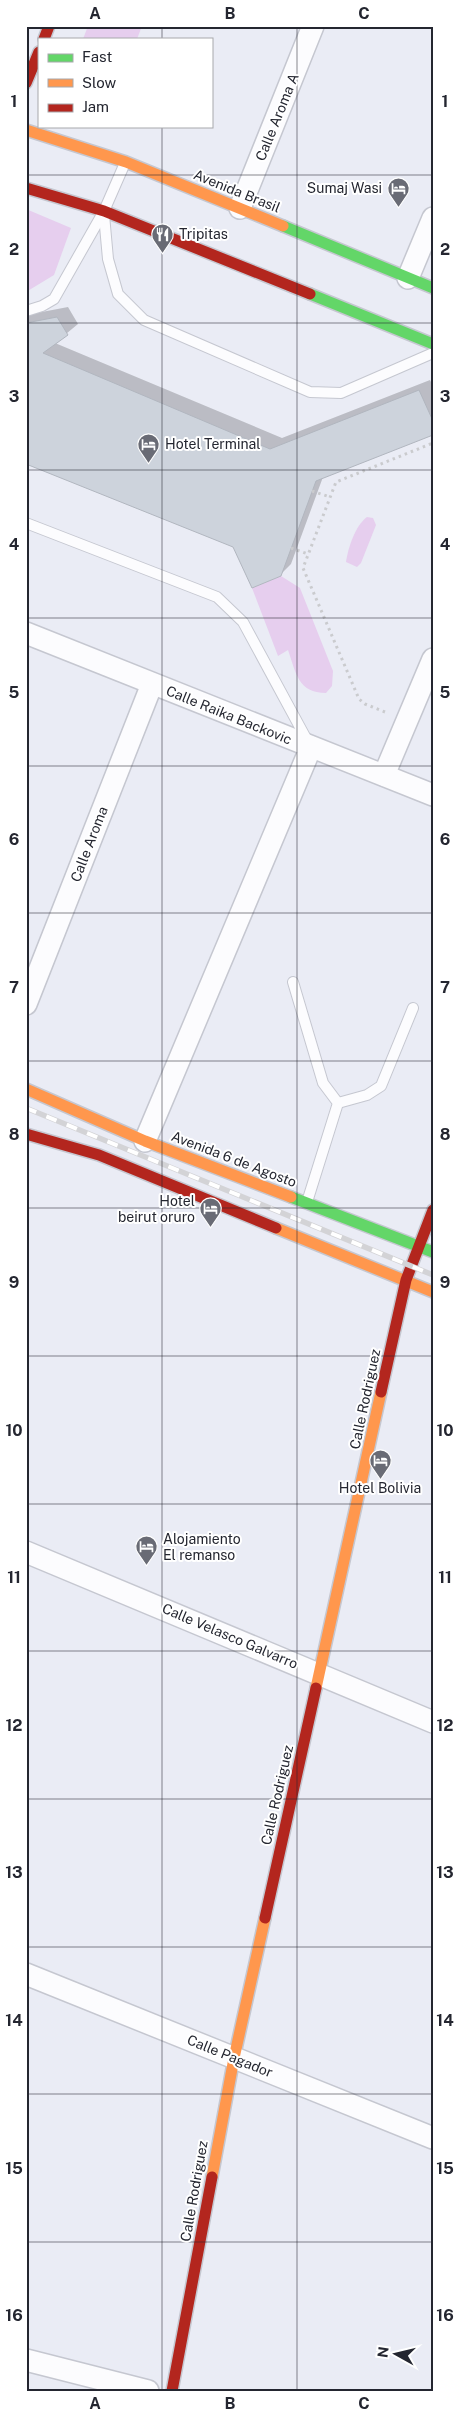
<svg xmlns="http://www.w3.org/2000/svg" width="459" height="2417" font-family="'Public Sans',sans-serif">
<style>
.green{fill:#e6ceee}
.shadow{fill:#0003}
.building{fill:#cdd3dc;stroke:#b1b6bf}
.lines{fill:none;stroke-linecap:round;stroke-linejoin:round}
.lane-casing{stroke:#c5c7d0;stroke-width:12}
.street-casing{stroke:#c5c7d0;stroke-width:24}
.fast-casing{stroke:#c5c7d0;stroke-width:14}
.slow-casing{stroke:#c5c7d0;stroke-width:14}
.jam-casing{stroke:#c5c7d0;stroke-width:14}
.path{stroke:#cacbce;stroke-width:3;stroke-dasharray:2.5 4;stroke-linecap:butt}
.lane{stroke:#fcfcfe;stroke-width:10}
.street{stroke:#fcfcfe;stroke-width:21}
.fast{stroke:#63d668;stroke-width:11}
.slow{stroke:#ff974d;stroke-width:11}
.jam{stroke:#b3261e;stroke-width:11}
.rail-casing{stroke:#d3d3d6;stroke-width:5.5}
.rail{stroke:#fff;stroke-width:4;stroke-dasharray:11;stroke-linecap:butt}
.grid{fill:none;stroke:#242630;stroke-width:1;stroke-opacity:0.55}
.labels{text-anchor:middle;stroke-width:4;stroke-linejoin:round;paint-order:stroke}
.street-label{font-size:14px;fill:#242630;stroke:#fff}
.poi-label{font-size:14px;fill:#242630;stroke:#fff;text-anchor:start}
.neatline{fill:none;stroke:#242630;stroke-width:2}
.grid-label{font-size:16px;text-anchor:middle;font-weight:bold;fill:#242630}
</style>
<rect width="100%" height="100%" fill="#eaecf5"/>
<g class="green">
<path d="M88,26H142L137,39H83Z"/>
<path d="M26,209L71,228L54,275L26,292Z"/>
<path d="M367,517L373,518L376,525L361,563L357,567L346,562C348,548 355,526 367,517Z"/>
<path d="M281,576L300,588L333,671L332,686L326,693C298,693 296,673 288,650L278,656L252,588Z"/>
</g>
<path class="shadow" d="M68,307L78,324L55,343L282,438L430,380L433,386V433L323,477L291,564L280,575L234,546L26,463V315Z"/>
<path class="building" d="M57,317L68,335L43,353L270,449L419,390L433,421V435L316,481L281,576L252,588L233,547L26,464V323Z"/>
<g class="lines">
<defs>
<g id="lane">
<path d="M104,215L108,259L118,294L144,320L310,392L341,393L433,353"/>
<path d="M26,311L42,306L54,299L104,211L125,163"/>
<path d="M26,523L217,597L243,622L308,742"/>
<path d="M293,982L323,1083L338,1103L307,1202"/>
<path d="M338,1103L367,1095L381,1086L413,1008"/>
</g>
<g id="street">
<path d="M240,208L313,26"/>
<path d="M408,278L433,218"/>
<path d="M26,633L433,795"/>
<path d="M384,775L433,659"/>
<path d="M26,1004L152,684"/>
<path d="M145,1141L311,747"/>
<path d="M26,1552L433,1722"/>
<path d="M26,1974L433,2138"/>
<path d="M26,2360L148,2391"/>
</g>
<g id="fast">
<path d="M283,226L433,288"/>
<path d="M310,294L433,344"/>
<path d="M291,1197L433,1252"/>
</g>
<g id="slow">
<path d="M26,130L126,162L283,226"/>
<path d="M26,1089L145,1141L291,1197"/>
<path d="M276,1228L433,1292"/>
<path d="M316,1688L381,1392"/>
<path d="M212,2177L234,2058L265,1918"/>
</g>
<g id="jam">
<path d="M44,39L49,26"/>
<path d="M26,83L39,52"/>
<path d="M26,188L104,211L310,294"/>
<path d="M26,1134L99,1155L276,1228"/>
<path d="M381,1392L406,1280L433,1210"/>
<path d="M265,1918L316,1688"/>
<path d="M172,2391L212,2177"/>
</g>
</defs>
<use href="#lane" class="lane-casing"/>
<use href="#street" class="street-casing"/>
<use href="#fast" class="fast-casing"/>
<use href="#slow" class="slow-casing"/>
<use href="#jam" class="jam-casing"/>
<g class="path">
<path d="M312,491L330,497"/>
<path d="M291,548L308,554"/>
<path d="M385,712L365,704L359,699L303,568L336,482L433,443"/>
</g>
<use href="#lane" class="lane"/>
<use href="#street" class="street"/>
<use href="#fast" class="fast"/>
<use href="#slow" class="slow"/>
<use href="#jam" class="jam"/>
<defs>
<path id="rail" d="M26,1108L433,1275"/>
</defs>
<use href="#rail" class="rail-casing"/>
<use href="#rail" class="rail"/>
</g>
<path class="grid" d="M162,26V39M297,26V2391M162,126V2391M26,175H433M26,323H433M26,470H433M26,618H433M26,766H433M26,913H433M26,1061H433M26,1208H433M26,1356H433M26,1504H433M26,1651H433M26,1799H433M26,1947H433M26,2094H433M26,2242H433"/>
<defs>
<symbol id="hotel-pin" viewBox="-11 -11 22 30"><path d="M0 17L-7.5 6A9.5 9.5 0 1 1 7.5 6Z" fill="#696b75" stroke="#fff"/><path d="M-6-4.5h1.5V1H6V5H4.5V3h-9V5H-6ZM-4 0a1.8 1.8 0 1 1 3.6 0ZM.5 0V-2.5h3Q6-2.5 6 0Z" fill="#fff"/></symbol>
<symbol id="restaurant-pin" viewBox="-11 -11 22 30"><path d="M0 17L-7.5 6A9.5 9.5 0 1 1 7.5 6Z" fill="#696b75" stroke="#fff"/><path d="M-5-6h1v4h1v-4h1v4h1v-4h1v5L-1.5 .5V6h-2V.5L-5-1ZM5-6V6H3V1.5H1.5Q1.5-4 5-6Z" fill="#fff"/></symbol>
</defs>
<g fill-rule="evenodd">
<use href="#hotel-pin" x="386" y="176" width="25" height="34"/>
<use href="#restaurant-pin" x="150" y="222" width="25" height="34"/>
<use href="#hotel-pin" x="136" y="432" width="25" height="34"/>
<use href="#hotel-pin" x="198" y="1196" width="25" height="34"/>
<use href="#hotel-pin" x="368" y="1448" width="25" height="34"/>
<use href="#hotel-pin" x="134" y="1534" width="25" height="34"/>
</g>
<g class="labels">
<g class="street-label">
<text transform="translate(277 117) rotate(-68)" y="5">Calle Aroma A</text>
<text transform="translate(237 191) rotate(22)" y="5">Avenida Brasil</text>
<text transform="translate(229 715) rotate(22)" y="5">Calle Raika Backovic</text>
<text transform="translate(89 844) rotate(-69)" y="5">Calle Aroma</text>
<text transform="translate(234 1159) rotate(21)" y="5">Avenida 6 de Agosto</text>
<text transform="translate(365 1399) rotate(-78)" y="5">Calle Rodriguez</text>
<text transform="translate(230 1636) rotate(23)" y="5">Calle Velasco Galvarro</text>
<text transform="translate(277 1795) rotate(-77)" y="5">Calle Rodriguez</text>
<text transform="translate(230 2056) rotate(22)" y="5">Calle Pagador</text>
<text transform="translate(194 2191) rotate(-80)" y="5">Calle Rodriguez</text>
</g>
<g class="poi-label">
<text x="382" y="193" text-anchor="end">Sumaj Wasi</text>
<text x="179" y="239">Tripitas</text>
<text x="165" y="449">Hotel Terminal</text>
<text x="195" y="1206" text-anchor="end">Hotel<tspan x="195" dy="16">beirut oruro</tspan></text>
<text x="380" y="1493" text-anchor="middle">Hotel Bolivia</text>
<text x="163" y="1544">Alojamiento<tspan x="163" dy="16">El remanso</tspan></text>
</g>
</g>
<rect width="459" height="2417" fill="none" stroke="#ffffff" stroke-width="55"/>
<rect x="38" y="38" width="175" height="90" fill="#ffffff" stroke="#a7a8ac"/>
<rect x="48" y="54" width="25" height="8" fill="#63d668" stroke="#a7a8ac"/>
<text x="82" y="62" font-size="15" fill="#242630">Fast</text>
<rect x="48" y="79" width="25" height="8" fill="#ff974d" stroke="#a7a8ac"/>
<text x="82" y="88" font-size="15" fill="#242630">Slow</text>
<rect x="48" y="104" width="25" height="8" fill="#b3261e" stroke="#a7a8ac"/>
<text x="82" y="112" font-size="15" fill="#242630">Jam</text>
<g transform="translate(396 2354) rotate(278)" stroke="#ffffff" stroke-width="4" paint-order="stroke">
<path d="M0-4L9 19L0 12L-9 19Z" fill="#242630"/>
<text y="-8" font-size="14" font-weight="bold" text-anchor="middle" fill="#242630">N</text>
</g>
<rect x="28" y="28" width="404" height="2362" class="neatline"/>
<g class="grid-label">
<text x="95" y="19">A</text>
<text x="230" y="19">B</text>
<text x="364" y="19">C</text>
<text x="14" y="107">1</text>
<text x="445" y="107">1</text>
<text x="14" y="255">2</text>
<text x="445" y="255">2</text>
<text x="14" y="402">3</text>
<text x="445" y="402">3</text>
<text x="14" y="550">4</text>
<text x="445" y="550">4</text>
<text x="14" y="698">5</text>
<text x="445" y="698">5</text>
<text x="14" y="845">6</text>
<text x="445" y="845">6</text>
<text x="14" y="993">7</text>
<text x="445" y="993">7</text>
<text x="14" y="1140">8</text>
<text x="445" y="1140">8</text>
<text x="14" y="1288">9</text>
<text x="445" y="1288">9</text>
<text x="14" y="1436">10</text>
<text x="445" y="1436">10</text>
<text x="14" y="1583">11</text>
<text x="445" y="1583">11</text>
<text x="14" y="1731">12</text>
<text x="445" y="1731">12</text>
<text x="14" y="1878">13</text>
<text x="445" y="1878">13</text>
<text x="14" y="2026">14</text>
<text x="445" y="2026">14</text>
<text x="14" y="2174">15</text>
<text x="445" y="2174">15</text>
<text x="14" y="2321">16</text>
<text x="445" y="2321">16</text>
<text x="95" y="2409">A</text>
<text x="230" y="2409">B</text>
<text x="364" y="2409">C</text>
</g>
</svg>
